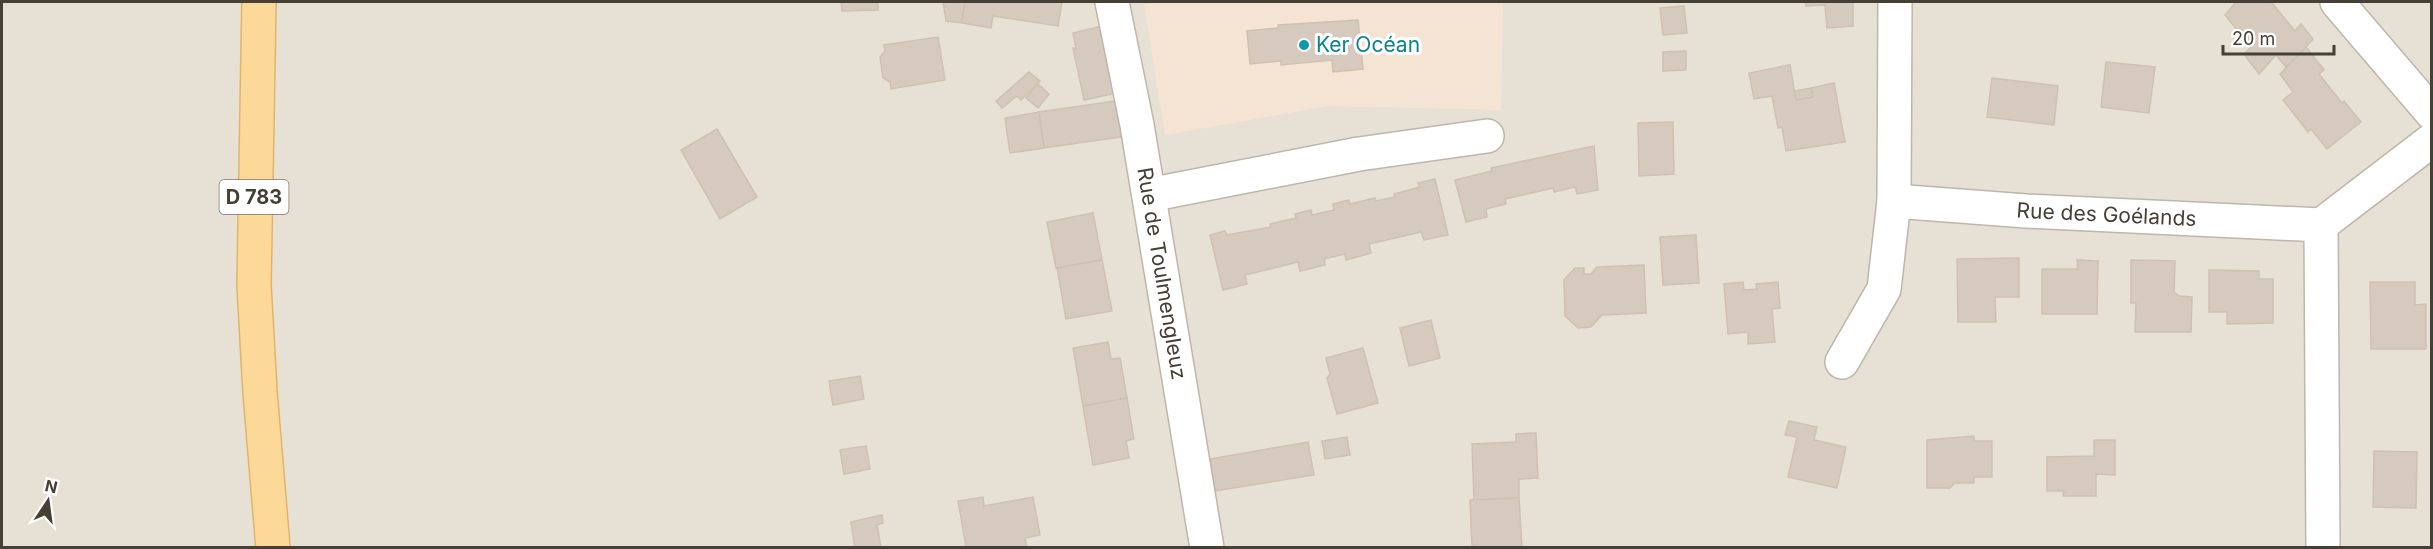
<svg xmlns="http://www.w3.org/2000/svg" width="2433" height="549" font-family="Inter,sans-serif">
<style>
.residential{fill:#e7e0d5}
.commercial{fill:#f5e4d3}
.building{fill:#d5cabd;stroke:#cfc1b0;stroke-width:1.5}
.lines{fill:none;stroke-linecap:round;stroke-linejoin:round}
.minor-casing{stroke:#bfb6aa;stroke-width:36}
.primary-casing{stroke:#e1b567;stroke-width:36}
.minor{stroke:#fff;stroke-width:33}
.primary{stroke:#fcd998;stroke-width:33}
.culture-dot{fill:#0f9aa8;stroke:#fff;stroke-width:2}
.labels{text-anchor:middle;stroke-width:6;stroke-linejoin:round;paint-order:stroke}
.shield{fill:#fff;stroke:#7e7972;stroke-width:1.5}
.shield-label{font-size:20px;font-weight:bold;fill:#463f36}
.culture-label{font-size:21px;fill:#0d838f;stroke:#fff;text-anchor:start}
.street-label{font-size:21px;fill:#463f36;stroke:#fff}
</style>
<rect width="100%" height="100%" fill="#f3efe7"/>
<rect class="residential" x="2" y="2" width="2429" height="545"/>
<path class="commercial" d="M1169,2H1503L1501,110L1328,106L1165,135L1144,4Z"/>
<g class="building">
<path d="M841,2H878V10L842,11Z"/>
<path d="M943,2H965L962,23L946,21Z"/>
<path d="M965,2H1062L1058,26L993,16L991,28L962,23Z"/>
<path d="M1805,2H1853V26L1827,28L1825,5L1806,6Z"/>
<path d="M2236,2H2271L2295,31L2301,24L2313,39L2287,68L2276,55L2259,74L2244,54L2253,45L2240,28L2238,31L2225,15Z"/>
<path d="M1684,6L1687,33L1663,35L1660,8Z"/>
<path d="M1358,20L1363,69L1333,72L1332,60L1281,65V61L1250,64L1247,31L1278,28V25Z"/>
<path d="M1102,26L1117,93L1084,100L1073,48H1076L1073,33Z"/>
<path d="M938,37L945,80L891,89L890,82L883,78L880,57L885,51L884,45Z"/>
<path d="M2306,47L2324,70L2319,74L2342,103L2344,101L2361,122L2327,149L2311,129L2308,132L2283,100L2293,92L2280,74Z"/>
<path d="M1686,51V70L1663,71V52Z"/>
<path d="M2106,62L2155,67L2149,113L2101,107Z"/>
<path d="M1790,65L1796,100L1813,97L1811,88L1834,83L1845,142L1786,151L1782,127L1778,128L1772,96L1754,99L1749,73Z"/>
<path d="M1029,72L1040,81L1021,100L1017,96L1002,108L996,101Z"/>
<path d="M1992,78L2058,86L2054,125L1987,117Z"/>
<path d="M1038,84L1049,94L1038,108L1026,98Z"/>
<path d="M1811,88L1813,97L1796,100L1794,91Z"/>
<path d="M1122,100L1127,136L1044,148L1039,112Z"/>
<path d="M1039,112L1044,148L1010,153L1005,118Z"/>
<path d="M1673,122L1674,174L1639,176L1638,123Z"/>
<path d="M717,129L757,197L720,219L681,150Z"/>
<path d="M1594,146L1598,190L1577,194L1575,187L1554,192L1553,188L1505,199L1506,204L1486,209L1487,217L1466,222L1455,180L1492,171L1491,168Z"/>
<path d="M1435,179L1448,235L1424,240L1421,232L1369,244L1371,253L1346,260L1345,254L1324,259L1325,265L1300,271L1298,262L1245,275L1247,284L1223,290L1210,235L1225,231L1227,235L1271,227L1270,224L1296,218L1295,214L1311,210L1312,215L1334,210L1333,204L1349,200L1350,204L1375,198L1376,201L1395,197L1394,194L1420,187L1418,183Z"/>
<path d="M1093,213L1102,260L1056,268L1047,222Z"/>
<path d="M1696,235L1699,283L1663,285L1660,237Z"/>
<path d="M2019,258V297H1995L1996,322H1958L1957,259Z"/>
<path d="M1102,260L1112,311L1066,319L1057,268Z"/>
<path d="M2077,260L2098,261L2097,314H2042V269H2078Z"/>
<path d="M2131,260L2175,261L2174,292L2179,296L2192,297L2191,332H2135L2136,303H2131Z"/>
<path d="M1644,265L1646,313L1602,315L1591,327L1578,328L1565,316L1564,280L1575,268H1584V274H1591L1597,267Z"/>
<path d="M2209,270L2259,271V279H2273V323L2227,324V312H2209Z"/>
<path d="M1743,282L1744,290L1757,289L1756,284L1778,282L1780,308L1772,309L1775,342L1748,344V332L1728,334L1724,284Z"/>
<path d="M2370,282H2415V305L2426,304V349H2371Z"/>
<path d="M1431,320L1440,358L1409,366L1400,328Z"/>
<path d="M1108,342L1111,359L1120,358L1127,398L1083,406L1073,348Z"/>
<path d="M1363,348L1378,403L1337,414L1327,378L1330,374L1326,358Z"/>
<path d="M860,376L864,399L833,405L829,381Z"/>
<path d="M1127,398L1134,439L1126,441L1129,458L1093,465L1083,406Z"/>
<path d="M1789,421L1817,427L1814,440L1846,447L1837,488L1788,477L1797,437L1785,435Z"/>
<path d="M1536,433L1538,478L1519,479V498L1474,500L1472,444L1516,442V434Z"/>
<path d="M1974,436V441H1992V477H1974V483H1955L1950,488H1927V440Z"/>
<path d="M1347,437L1350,455L1325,459L1322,441Z"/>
<path d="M2094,440H2115V475L2096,474V496H2063L2064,491H2047V457L2094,456Z"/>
<path d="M1308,442L1314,475L1215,491L1210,459Z"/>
<path d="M866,446L870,469L844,474L840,450Z"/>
<path d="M2374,451L2417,452L2416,508L2373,507Z"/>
<path d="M983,497L984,506L1033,497L1040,535L1025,538L1027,548H957L966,546L958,501Z"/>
<path d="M1519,498L1522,547L1472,548L1470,500Z"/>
<path d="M882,515L883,523L877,525L881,548H855L851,522Z"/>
</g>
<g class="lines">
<defs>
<g id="minor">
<path id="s1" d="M1112,2L1137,125L1207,548"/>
<path d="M2337,2L2432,113"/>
<path d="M1149,195L1359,154L1487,136"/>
<path id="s2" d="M1894,201L2026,211L2321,225L2432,140"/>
<path d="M2321,225L2323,548"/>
<path d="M1842,362L1884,289L1894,201L1895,2"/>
</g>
<path id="primary" d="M259,2L254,285L260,392L273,548"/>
</defs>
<use href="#minor" class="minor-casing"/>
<use href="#primary" class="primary-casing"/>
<use href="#minor" class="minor"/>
<use href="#primary" class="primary"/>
</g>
<circle class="culture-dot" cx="1304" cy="45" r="6"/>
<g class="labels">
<rect class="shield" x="219.5" y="180" width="69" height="34" rx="4.5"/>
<g class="shield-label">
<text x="254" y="204">D 783</text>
</g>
<g class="culture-label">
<text x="1316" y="52">Ker Océan</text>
</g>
<g class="street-label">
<text dy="7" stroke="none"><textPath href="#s2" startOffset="213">Rue des Goélands</textPath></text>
<text dy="7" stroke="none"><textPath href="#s1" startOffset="276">Rue de Toulmengleuz</textPath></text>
</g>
</g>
<rect width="2433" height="549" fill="none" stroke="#463f36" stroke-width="6"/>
<g transform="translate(48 501) rotate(13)" stroke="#ffffff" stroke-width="4.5" paint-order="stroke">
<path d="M0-4.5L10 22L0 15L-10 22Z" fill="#463f36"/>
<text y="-9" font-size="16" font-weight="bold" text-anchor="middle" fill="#463f36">N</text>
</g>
<path d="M2223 45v9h111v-9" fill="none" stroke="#463f36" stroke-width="3"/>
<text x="2232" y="45" font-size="18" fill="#463f36" stroke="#ffffff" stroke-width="4.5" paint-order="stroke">20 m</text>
</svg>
